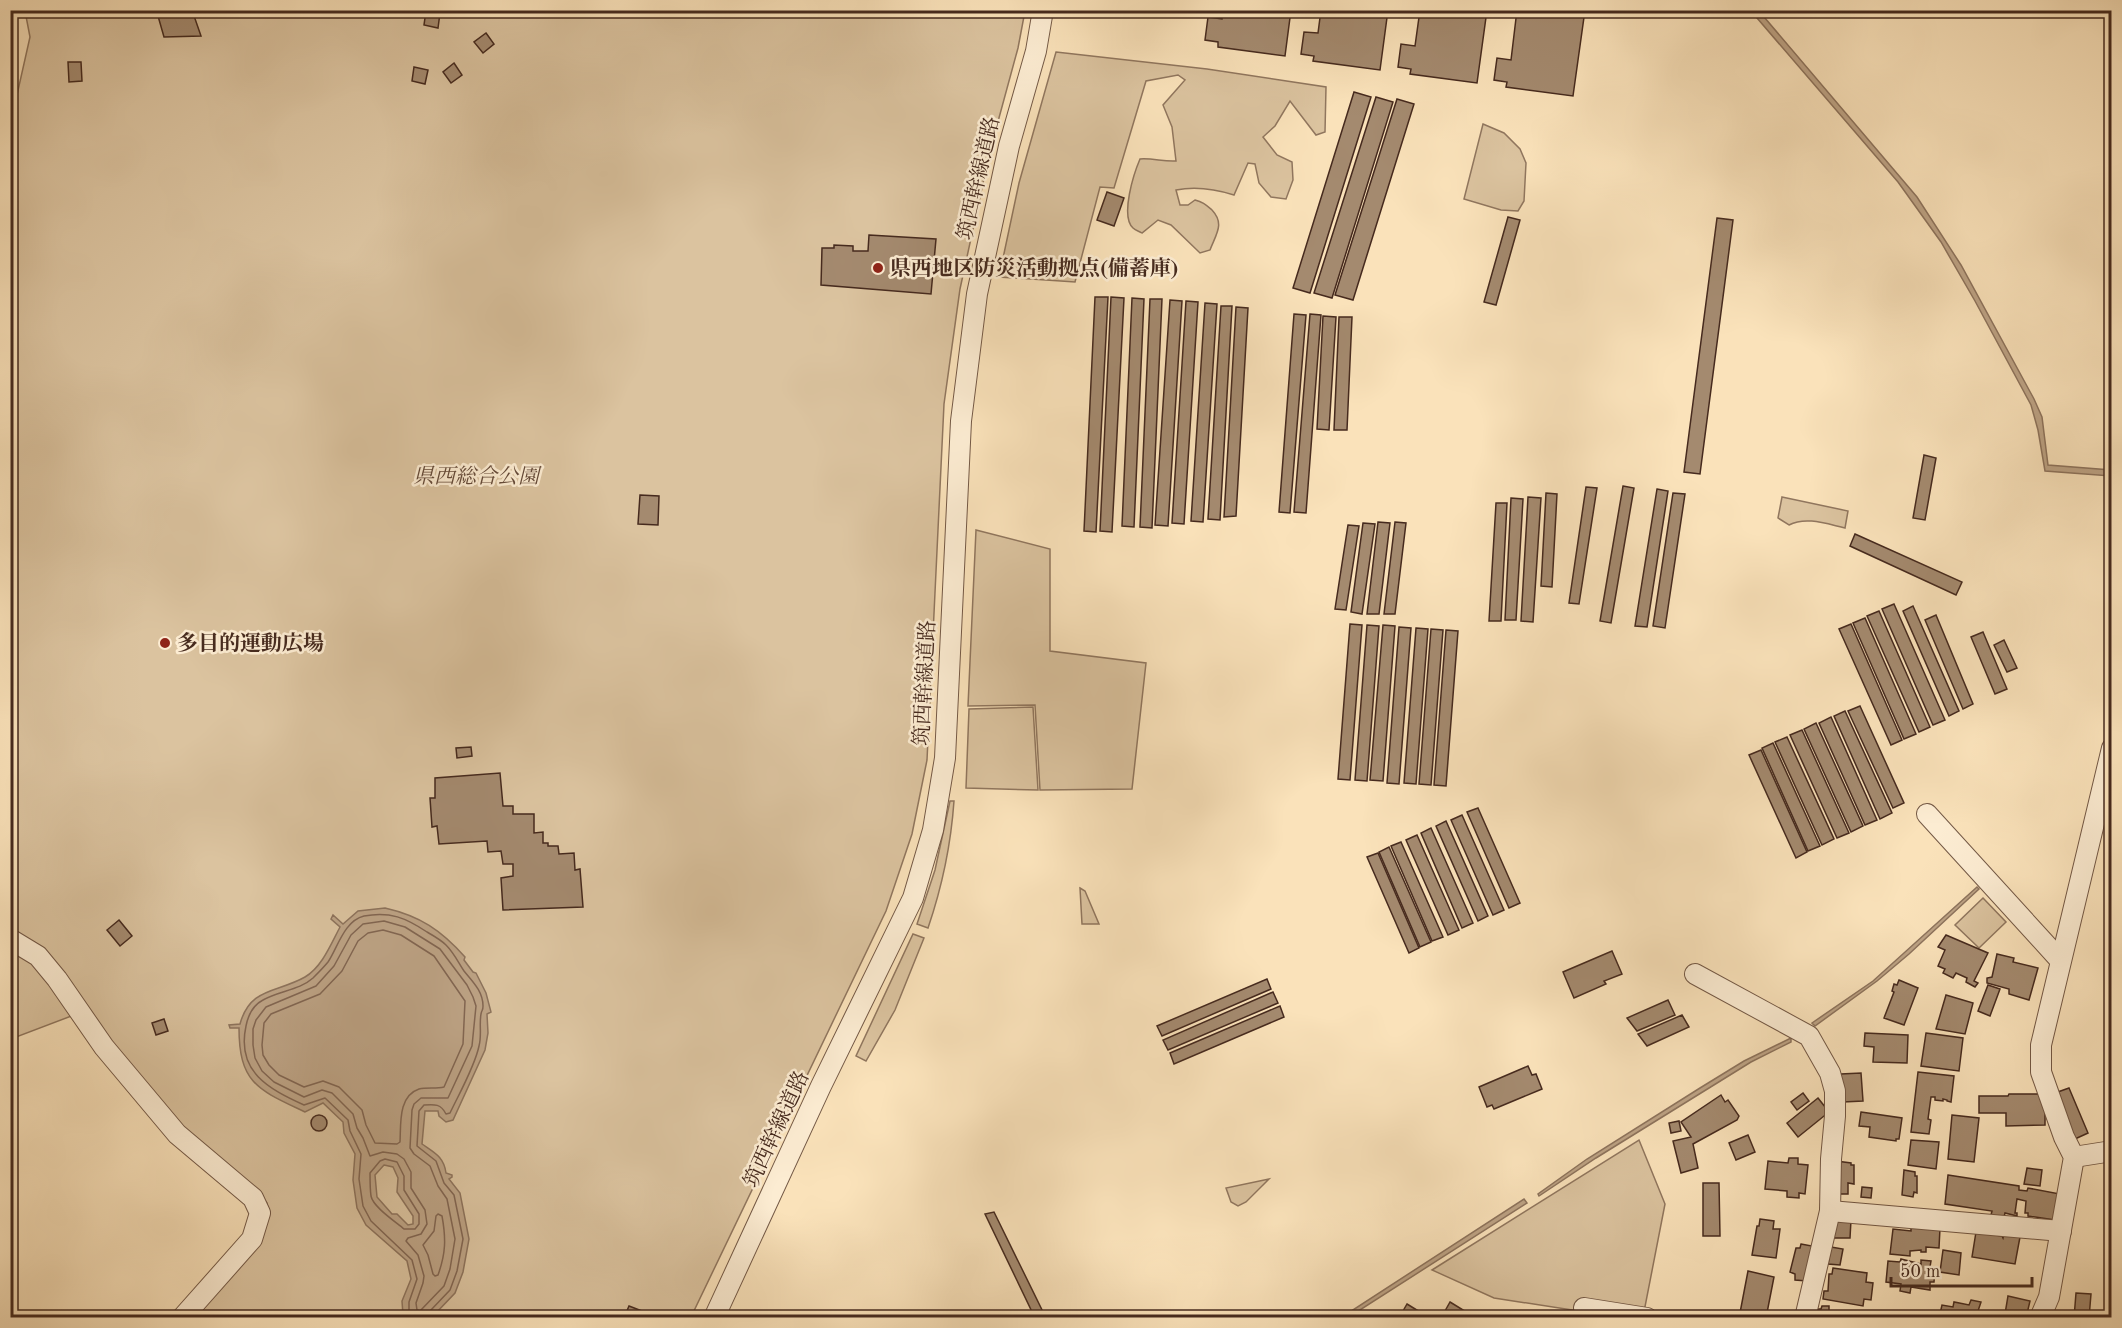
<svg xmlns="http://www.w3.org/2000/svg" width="2122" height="1328" font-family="'Old Standard TT','Noto Serif JP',serif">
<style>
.green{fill:#dbc39f;stroke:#90765e;stroke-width:1.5}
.water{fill:#bda385;stroke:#8d735c;stroke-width:1.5;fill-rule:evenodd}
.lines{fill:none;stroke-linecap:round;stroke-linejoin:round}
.shore{stroke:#826652;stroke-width:1.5}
.building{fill:#a48a6f;stroke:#462a1e;stroke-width:1.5}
.minor-casing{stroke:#735845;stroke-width:22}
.minor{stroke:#fcecd2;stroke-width:20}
.poi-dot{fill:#8f2418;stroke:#fcecd2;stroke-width:2}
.labels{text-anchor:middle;stroke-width:5;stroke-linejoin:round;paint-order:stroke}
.street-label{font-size:21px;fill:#462a1e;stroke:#fcecd2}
.poi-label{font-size:21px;font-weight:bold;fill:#462a1e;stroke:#fcecd2;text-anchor:start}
.park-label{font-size:21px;font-style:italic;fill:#644938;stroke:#fcecd2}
</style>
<rect width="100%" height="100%" fill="#fae2ba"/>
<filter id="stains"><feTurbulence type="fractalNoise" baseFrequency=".00333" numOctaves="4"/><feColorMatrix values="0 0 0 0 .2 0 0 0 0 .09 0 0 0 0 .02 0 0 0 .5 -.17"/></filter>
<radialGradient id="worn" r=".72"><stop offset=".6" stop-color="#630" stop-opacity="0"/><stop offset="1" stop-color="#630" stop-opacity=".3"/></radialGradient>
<g class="green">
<path d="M25,11H1025L1018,48L990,151L960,289L944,404L927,760L912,834L886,911L691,1317H195L269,1215L267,1203L253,1187L174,1122L39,948L11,929L10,126L30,37Z"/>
<path d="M1056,52L1207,69L1326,87L1325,132L1316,135L1290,101L1275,126L1263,137L1277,155L1292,162L1293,180L1286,199L1271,197L1259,183L1255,164L1248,163L1234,195C1215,189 1196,186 1176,190L1180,205H1188L1195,200C1203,202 1206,205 1212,210C1225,224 1216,234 1210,250L1200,253L1171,225L1158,220L1142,233C1139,231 1136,231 1133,228C1120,216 1134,173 1140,159C1153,158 1164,162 1176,161L1172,127L1163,105L1185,80L1178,75L1146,81L1114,188L1100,187L1075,282L999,277L1019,183Z"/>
<path d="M1483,124L1504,133L1520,149L1526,163L1524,201L1518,211L1501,210L1464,199Z"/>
<path d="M1782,497L1848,511L1845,528C1827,524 1806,516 1789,525L1778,518Z"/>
<path d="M976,530L1050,549V651L1146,663L1132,789L1040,790L1035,705L968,706Z"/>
<path d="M1033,707L1038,790L966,788L969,709Z"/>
<path d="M950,801H954C951,844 942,887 928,928L917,924L935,870Z"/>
<path d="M1080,888L1085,891L1099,924H1082Z"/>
<path d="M1983,898L2006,922L1979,948L1955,925Z"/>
<path d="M913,934L924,938L895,1010L866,1061L856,1056Z"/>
<path d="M10,944L37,960L74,1015L11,1039Z"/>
<path d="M1639,1140L1665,1204L1643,1317L1585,1312L1494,1298L1432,1270Z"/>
<path d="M1269,1179L1246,1202L1238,1206L1231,1202L1226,1188Z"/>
</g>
<g class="water">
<path d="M1751,11H1759L1917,197L1961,265L2034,399L2042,417L2048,465L2111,470V476L2045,471L2038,430L2031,405L1975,301L1941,242L1898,182Z"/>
<path d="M1977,887L1979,889L1909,954L1877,981L1815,1026L1812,1023L1873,981Z"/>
<path d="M385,908C420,916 441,930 465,957L464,960L473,972L476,973L486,993L491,1012L487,1014L488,1033L485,1050L453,1120L446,1122L439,1116L438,1111H425L422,1144C435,1153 444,1157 446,1173L452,1175V1177L449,1179L460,1193L469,1239L463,1272L455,1293L434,1315L424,1318L406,1317L403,1315L402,1301L411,1279L407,1261L366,1225L357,1208L353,1180L355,1154L344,1133L343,1122L323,1103L305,1112C259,1090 239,1084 239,1028H230L229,1025L240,1024C250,987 277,993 305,977C322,967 331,944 340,927L331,919L333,915L343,924L358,911ZM384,1165L393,1167L398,1178L397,1192L413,1216V1224L408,1225L397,1214H392L377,1197L375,1175Z"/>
<path d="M1791,1038V1042L1751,1062L1596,1158L1539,1196L1538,1194L1587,1159L1700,1088L1744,1061Z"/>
<path d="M1524,1199L1527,1203L1349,1317H1342Z"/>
</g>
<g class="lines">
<g class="shore">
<path d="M384,921L405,927L440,949L467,985L473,997L476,1006L472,1046L448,1098H421L414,1104L412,1110L410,1148L414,1154L430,1166L438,1186L447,1199L455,1239L450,1269L444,1286L420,1311L417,1310L416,1303L423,1283L424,1276L418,1255L406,1241L408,1238L421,1234L427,1224L425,1210L411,1188V1172L404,1159L397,1154L383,1152L370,1156L363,1138L357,1128L353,1114L332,1093L322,1090L304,1097L274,1082L262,1071L255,1058L253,1045V1029L256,1020L266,1007L316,986L334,966L351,935L363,924Z"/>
<path d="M383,930L401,935L434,956L465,1001L463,1044L444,1087C436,1089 427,1087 419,1089C398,1096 401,1124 400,1142L397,1144L375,1143L366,1125L362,1110L339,1087L323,1081L304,1087L279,1075L269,1065L263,1055L262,1045L264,1023L271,1014L320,994L342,971L358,941L368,933Z"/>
<path d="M385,1159L397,1162L404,1176V1190L419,1214V1224L415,1229H404C396,1222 373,1207 371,1196C370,1189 370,1180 370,1173L380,1161Z"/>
<path d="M438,1214L442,1216C446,1238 446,1253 438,1275L435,1276L433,1274L428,1255L423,1245L434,1231L436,1216Z"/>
<path d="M409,1318V1302L417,1279L412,1260L371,1221L363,1206L359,1179L361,1154L350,1131L348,1120L325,1098L304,1105C269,1089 236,1072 246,1026C248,1016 253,1005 263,1000C278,991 300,990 313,978C318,973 324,967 328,962C338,947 344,921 364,916C390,911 406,918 427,932C434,936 441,940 446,945C454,953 458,962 464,971C472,981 483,991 483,1006C483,1011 482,1009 481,1014C479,1025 482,1035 479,1046C475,1066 459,1094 450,1113L446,1114C441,1104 435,1104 424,1105L419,1111L417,1146L436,1161L444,1183L454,1195L463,1239L457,1271L450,1290L430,1311L428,1318"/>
</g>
</g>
<g class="building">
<path d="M165,10H192L201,36L164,37L158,16Z"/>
<path d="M1223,10H1291L1285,56L1218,47V42L1205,40L1208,17L1222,19Z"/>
<path d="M1321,10H1388L1380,70L1313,61L1314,56L1301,54L1304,32L1318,33Z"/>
<path d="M1420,10H1487L1477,83L1410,74L1411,69L1398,67L1401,44L1415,46Z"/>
<path d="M1517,10H1585L1573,96L1506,87L1507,82L1494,80L1497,58L1511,60Z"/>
<path d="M426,11L440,13L438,28L424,25Z"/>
<path d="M486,33L494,44L483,53L474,42Z"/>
<path d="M68,62H81L82,81L69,82Z"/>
<path d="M454,63L462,75L451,83L443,72Z"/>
<path d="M414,67L428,70L425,84L412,81Z"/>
<path d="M1354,92L1371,97L1310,293L1293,288Z"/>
<path d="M1376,97L1393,102L1332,298L1314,293Z"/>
<path d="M1397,99L1414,104L1353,300L1335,295Z"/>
<path d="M1107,192L1124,198L1114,226L1097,220Z"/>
<path d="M1508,217L1520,220L1496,305L1484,302Z"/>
<path d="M1717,218L1733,220L1700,474L1684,472Z"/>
<path d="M869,235L936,239L931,294L821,285L822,248H834V245L853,246V251H868Z"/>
<path d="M1095,297H1108L1096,532L1084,531Z"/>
<path d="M1111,297L1124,298L1112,532L1100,531Z"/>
<path d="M1132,298L1144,299L1134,527L1122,526Z"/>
<path d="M1150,299H1162L1152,528L1140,527Z"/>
<path d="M1170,300L1182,301L1168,526L1155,525Z"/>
<path d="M1186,301L1198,302L1184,524L1172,523Z"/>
<path d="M1205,303L1217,304L1203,522L1191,521Z"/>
<path d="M1221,306H1232L1220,520L1208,519Z"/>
<path d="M1236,307L1248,308L1236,516L1224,517Z"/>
<path d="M1294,314L1306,315L1290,513L1279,512Z"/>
<path d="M1310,314L1321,315L1306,513L1294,512Z"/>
<path d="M1323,316L1336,317L1329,430L1317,429Z"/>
<path d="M1339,317H1352L1347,430H1334Z"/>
<path d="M1924,455L1936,458L1925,520L1913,518Z"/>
<path d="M1623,486L1634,488L1611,623L1600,621Z"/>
<path d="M1586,487L1597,488L1579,604L1569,603Z"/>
<path d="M1657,489L1668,491L1647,627L1635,626Z"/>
<path d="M1546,493L1557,494L1552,587L1541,586Z"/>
<path d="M1673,493L1685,494L1665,628L1653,626Z"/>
<path d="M640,495L659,496L658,525L638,524Z"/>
<path d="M1528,497L1541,498L1533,622L1521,621Z"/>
<path d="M1511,498L1523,499L1516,620H1505Z"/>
<path d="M1496,503H1507L1501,621H1489Z"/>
<path d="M1378,522L1390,523L1379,614H1367Z"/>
<path d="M1395,522L1406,523L1395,614H1384Z"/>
<path d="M1363,523L1375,524L1362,614L1351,612Z"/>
<path d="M1348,525L1359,526L1346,610L1335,609Z"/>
<path d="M1855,534L1962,582L1956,595L1850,546Z"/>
<path d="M1894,604L1945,720L1933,725L1882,609Z"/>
<path d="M1913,606L1959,711L1949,716L1903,611Z"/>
<path d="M1879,611L1930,727L1919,732L1867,616Z"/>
<path d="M1936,615L1973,704L1963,709L1925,620Z"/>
<path d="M1865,618L1916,734L1904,739L1853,623Z"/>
<path d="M1350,624L1362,625L1350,780L1338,779Z"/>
<path d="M1851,624L1902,740L1891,745L1839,629Z"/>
<path d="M1367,625L1379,626L1367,781L1355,780Z"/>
<path d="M1383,625L1395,626L1383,781L1370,780Z"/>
<path d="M1399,627L1411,628L1399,784L1387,783Z"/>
<path d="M1416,628L1428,629L1416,784L1404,783Z"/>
<path d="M1431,629L1443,630L1431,785L1419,784Z"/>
<path d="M1446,630L1458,631L1446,786L1434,785Z"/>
<path d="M1983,632L2007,689L1995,694L1971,637Z"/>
<path d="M2004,640L2017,668L2007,672L1994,645Z"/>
<path d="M1860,706L1904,803L1893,808L1848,711Z"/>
<path d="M1845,711L1892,813L1880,819L1834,716Z"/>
<path d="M1831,717L1877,820L1865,825L1819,723Z"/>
<path d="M1816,723L1863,826L1851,832L1804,729Z"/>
<path d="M1802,730L1849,833L1837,838L1790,735Z"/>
<path d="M1787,737L1834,839L1822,845L1775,742Z"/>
<path d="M1773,743L1820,846L1808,851L1762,748Z"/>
<path d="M471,747L472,756L457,758L456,748Z"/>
<path d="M1761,750L1807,852L1796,858L1749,755Z"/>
<path d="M500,773L503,806H513V814H534V833L543,832V843H548V846H558L559,854L574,853L575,870L580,869L583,907L503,910L501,878L513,876V864H503L501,851L488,852L487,841L439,844L437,826L432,827L430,798H435V778Z"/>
<path d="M1478,808L1520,903L1509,908L1467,812Z"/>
<path d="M1462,815L1504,910L1493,915L1451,820Z"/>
<path d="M1446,821L1488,916L1478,921L1436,826Z"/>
<path d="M1431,828L1473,923L1462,928L1421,833Z"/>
<path d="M1417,835L1459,930L1448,935L1406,840Z"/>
<path d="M1401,842L1443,937L1432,941L1391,846Z"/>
<path d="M1389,847L1431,942L1420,947L1379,852Z"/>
<path d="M1378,853L1419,948L1409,953L1367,857Z"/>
<path d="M119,920L132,936L120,946L107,930Z"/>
<path d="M1946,935L1988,953L1974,981L1978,983L1975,987L1966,982L1967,978L1956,973L1953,978L1943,973L1945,969L1938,966L1945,950L1938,947Z"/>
<path d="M1612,951L1622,974L1604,981L1606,984L1574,998L1563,972Z"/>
<path d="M1997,954L2014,958L2013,962L2038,968L2029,1000L2009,994V989L1987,983V978L1992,977Z"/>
<path d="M1267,979L1271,989L1162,1036L1157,1026Z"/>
<path d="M1899,980L1918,988L1904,1025L1884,1018L1894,992L1892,991L1894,984L1897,985Z"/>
<path d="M1988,985L2000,989L1990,1016L1978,1011Z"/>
<path d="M1273,992L1278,1003L1168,1050L1163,1040Z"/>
<path d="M1946,995L1973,1003L1965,1034L1936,1029Z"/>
<path d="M1668,1000L1675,1015L1637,1031L1627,1018Z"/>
<path d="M1280,1006L1284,1017L1174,1064L1170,1053Z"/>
<path d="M1682,1015L1689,1027L1647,1046L1638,1034Z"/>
<path d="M164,1019L168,1031L156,1035L152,1023Z"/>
<path d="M1865,1033L1908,1035L1907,1063L1873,1062L1874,1047L1864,1046Z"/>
<path d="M1926,1033L1963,1038L1959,1071L1921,1066Z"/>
<path d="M1528,1066L1532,1075L1536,1074L1542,1089L1494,1109L1492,1105L1487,1107L1479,1087Z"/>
<path d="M1918,1072L1954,1076L1951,1102L1947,1101V1100L1943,1099V1101L1935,1100V1097H1931L1928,1119L1931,1120L1929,1134L1911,1132Z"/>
<path d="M1861,1073L1863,1101L1843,1102L1841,1074Z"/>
<path d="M2069,1088L2088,1133L2075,1139L2055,1093Z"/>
<path d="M1803,1093L1809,1101L1797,1110L1791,1102Z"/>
<path d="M2009,1094H2038L2045,1102V1125L2006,1126V1113H1979V1096H2008Z"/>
<path d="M1721,1095L1725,1102L1728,1100L1739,1116L1737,1120L1693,1144L1698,1168L1681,1173L1673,1141L1691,1137L1681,1122Z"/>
<path d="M1818,1098L1829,1112L1798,1137L1787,1123Z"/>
<path d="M1861,1112L1902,1118L1899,1139H1896V1141L1869,1137L1870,1127L1859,1126Z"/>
<path d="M1952,1115L1979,1118L1974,1162L1948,1159Z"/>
<circle cx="319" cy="1123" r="8"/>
<path d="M1679,1121L1681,1131L1671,1133L1669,1123Z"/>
<path d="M1748,1135L1755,1152L1736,1160L1729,1143Z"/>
<path d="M1911,1140L1939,1142L1936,1169L1908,1165Z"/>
<path d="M1789,1158H1798V1164L1808,1165L1805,1194L1799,1193V1198L1787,1197V1191L1765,1189L1768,1161L1788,1163Z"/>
<path d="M1836,1161L1851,1163V1165H1854V1184L1848,1183V1194H1839Z"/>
<path d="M2027,1168L2042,1170L2040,1186L2024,1184Z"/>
<path d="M1904,1170L1915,1172V1176H1917V1193L1914,1192L1913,1197L1902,1195Z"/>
<path d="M1948,1175L2019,1186V1190L2027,1191L2028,1188L2060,1194L2055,1220L2028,1216V1213H2025L2026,1201L2017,1199L2015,1213H2017V1216L2005,1213L2004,1217L1991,1215L1992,1211L1945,1204Z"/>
<path d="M1703,1183H1719L1720,1236H1703Z"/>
<path d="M1862,1187L1872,1188L1871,1198L1861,1197Z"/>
<path d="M994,1212L1046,1318H1035L985,1214Z"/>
<path d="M1760,1219L1774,1221L1773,1229H1780L1776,1258L1752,1255L1757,1226H1759Z"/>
<path d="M1835,1219L1851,1220L1850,1238H1834Z"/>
<path d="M1911,1227L1940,1228L1939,1248L1926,1247V1252H1921V1250L1910,1251V1256L1890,1254L1893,1229L1911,1231Z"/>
<path d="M1976,1232L2002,1236L2003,1238L2004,1234L2020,1237L2015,1264L1972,1257Z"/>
<path d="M1801,1244L1812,1246L1807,1281L1795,1280V1274L1790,1272L1796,1248H1800Z"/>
<path d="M1831,1247L1843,1249L1840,1265L1828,1264Z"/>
<path d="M1943,1250L1961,1253L1959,1275L1940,1272Z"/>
<path d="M1901,1259L1921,1264V1260L1931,1261L1930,1267L1935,1268L1934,1282H1930V1290L1911,1287L1910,1293L1900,1291L1901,1284L1886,1282L1888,1261L1900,1262Z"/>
<path d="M1833,1268L1867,1273L1866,1282L1873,1283L1871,1300L1864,1299L1863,1306L1823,1299L1824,1291H1828L1829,1274H1832Z"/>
<path d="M1748,1271L1774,1277L1766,1318H1739Z"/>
<path d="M2076,1293L2091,1294L2089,1318H2074Z"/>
<path d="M2008,1296L2030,1301L2026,1318L2005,1314Z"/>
<path d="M1971,1300L1981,1302L1978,1311L2010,1318H1939L1942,1305L1953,1307L1954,1302L1969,1305Z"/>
<path d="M1450,1302L1468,1313L1465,1318H1455L1445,1311Z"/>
<path d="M1407,1304L1425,1315L1423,1318H1399Z"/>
<path d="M629,1306L642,1311L640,1318H624Z"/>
<path d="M1822,1306H1829V1311L1839,1313L1838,1318H1815L1817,1309H1821Z"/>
</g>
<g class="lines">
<defs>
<g id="minor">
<path d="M1927,814L2060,960"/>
<path d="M10,939L38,956L57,979L104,1047L177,1134L253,1198L260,1213L252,1239L182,1318"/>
<path d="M1695,974L1809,1036L1830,1073L1835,1091V1116L1831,1159L1830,1211L1805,1318"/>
<path d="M2074,1157L2112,1151"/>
<path d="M1830,1211L2061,1231"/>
<path d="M1584,1308L1647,1318"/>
<path d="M714,1318L821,1086L913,898L933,830L945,758L961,421L977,294L1009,146L1036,51L1043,10"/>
<path d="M2040,1318L2049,1297L2074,1157L2064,1137L2041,1072V1045L2112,748"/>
</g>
</defs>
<use href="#minor" class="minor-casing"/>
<use href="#minor" class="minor"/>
</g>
<g class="poi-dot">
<circle cx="878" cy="268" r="6"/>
<circle cx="165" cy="643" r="6"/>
</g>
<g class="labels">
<g class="street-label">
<text transform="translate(978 178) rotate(-77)" y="7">筑西幹線道路</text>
<text transform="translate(924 683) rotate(-87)" y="7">筑西幹線道路</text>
<text transform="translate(776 1129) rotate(-65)" y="7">筑西幹線道路</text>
</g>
<g class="poi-label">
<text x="890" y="275">県西地区防災活動拠点(備蓄庫)</text>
<text x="177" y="650">多目的運動広場</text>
</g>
<g class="park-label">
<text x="476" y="483">県西総合公園</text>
</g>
</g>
<rect width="2122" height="1328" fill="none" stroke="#fae2ba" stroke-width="36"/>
<rect x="12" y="12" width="2098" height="1304" fill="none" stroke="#462a1e" stroke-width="3"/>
<rect x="18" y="18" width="2086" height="1292" fill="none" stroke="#462a1e" stroke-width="1.5"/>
<path d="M1891 1277v9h141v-9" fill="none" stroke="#462a1e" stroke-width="3"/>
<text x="1900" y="1277" font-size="18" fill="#462a1e" stroke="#fcecd2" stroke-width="4.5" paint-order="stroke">50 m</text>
<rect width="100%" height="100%" filter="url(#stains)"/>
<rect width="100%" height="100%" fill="url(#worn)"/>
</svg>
